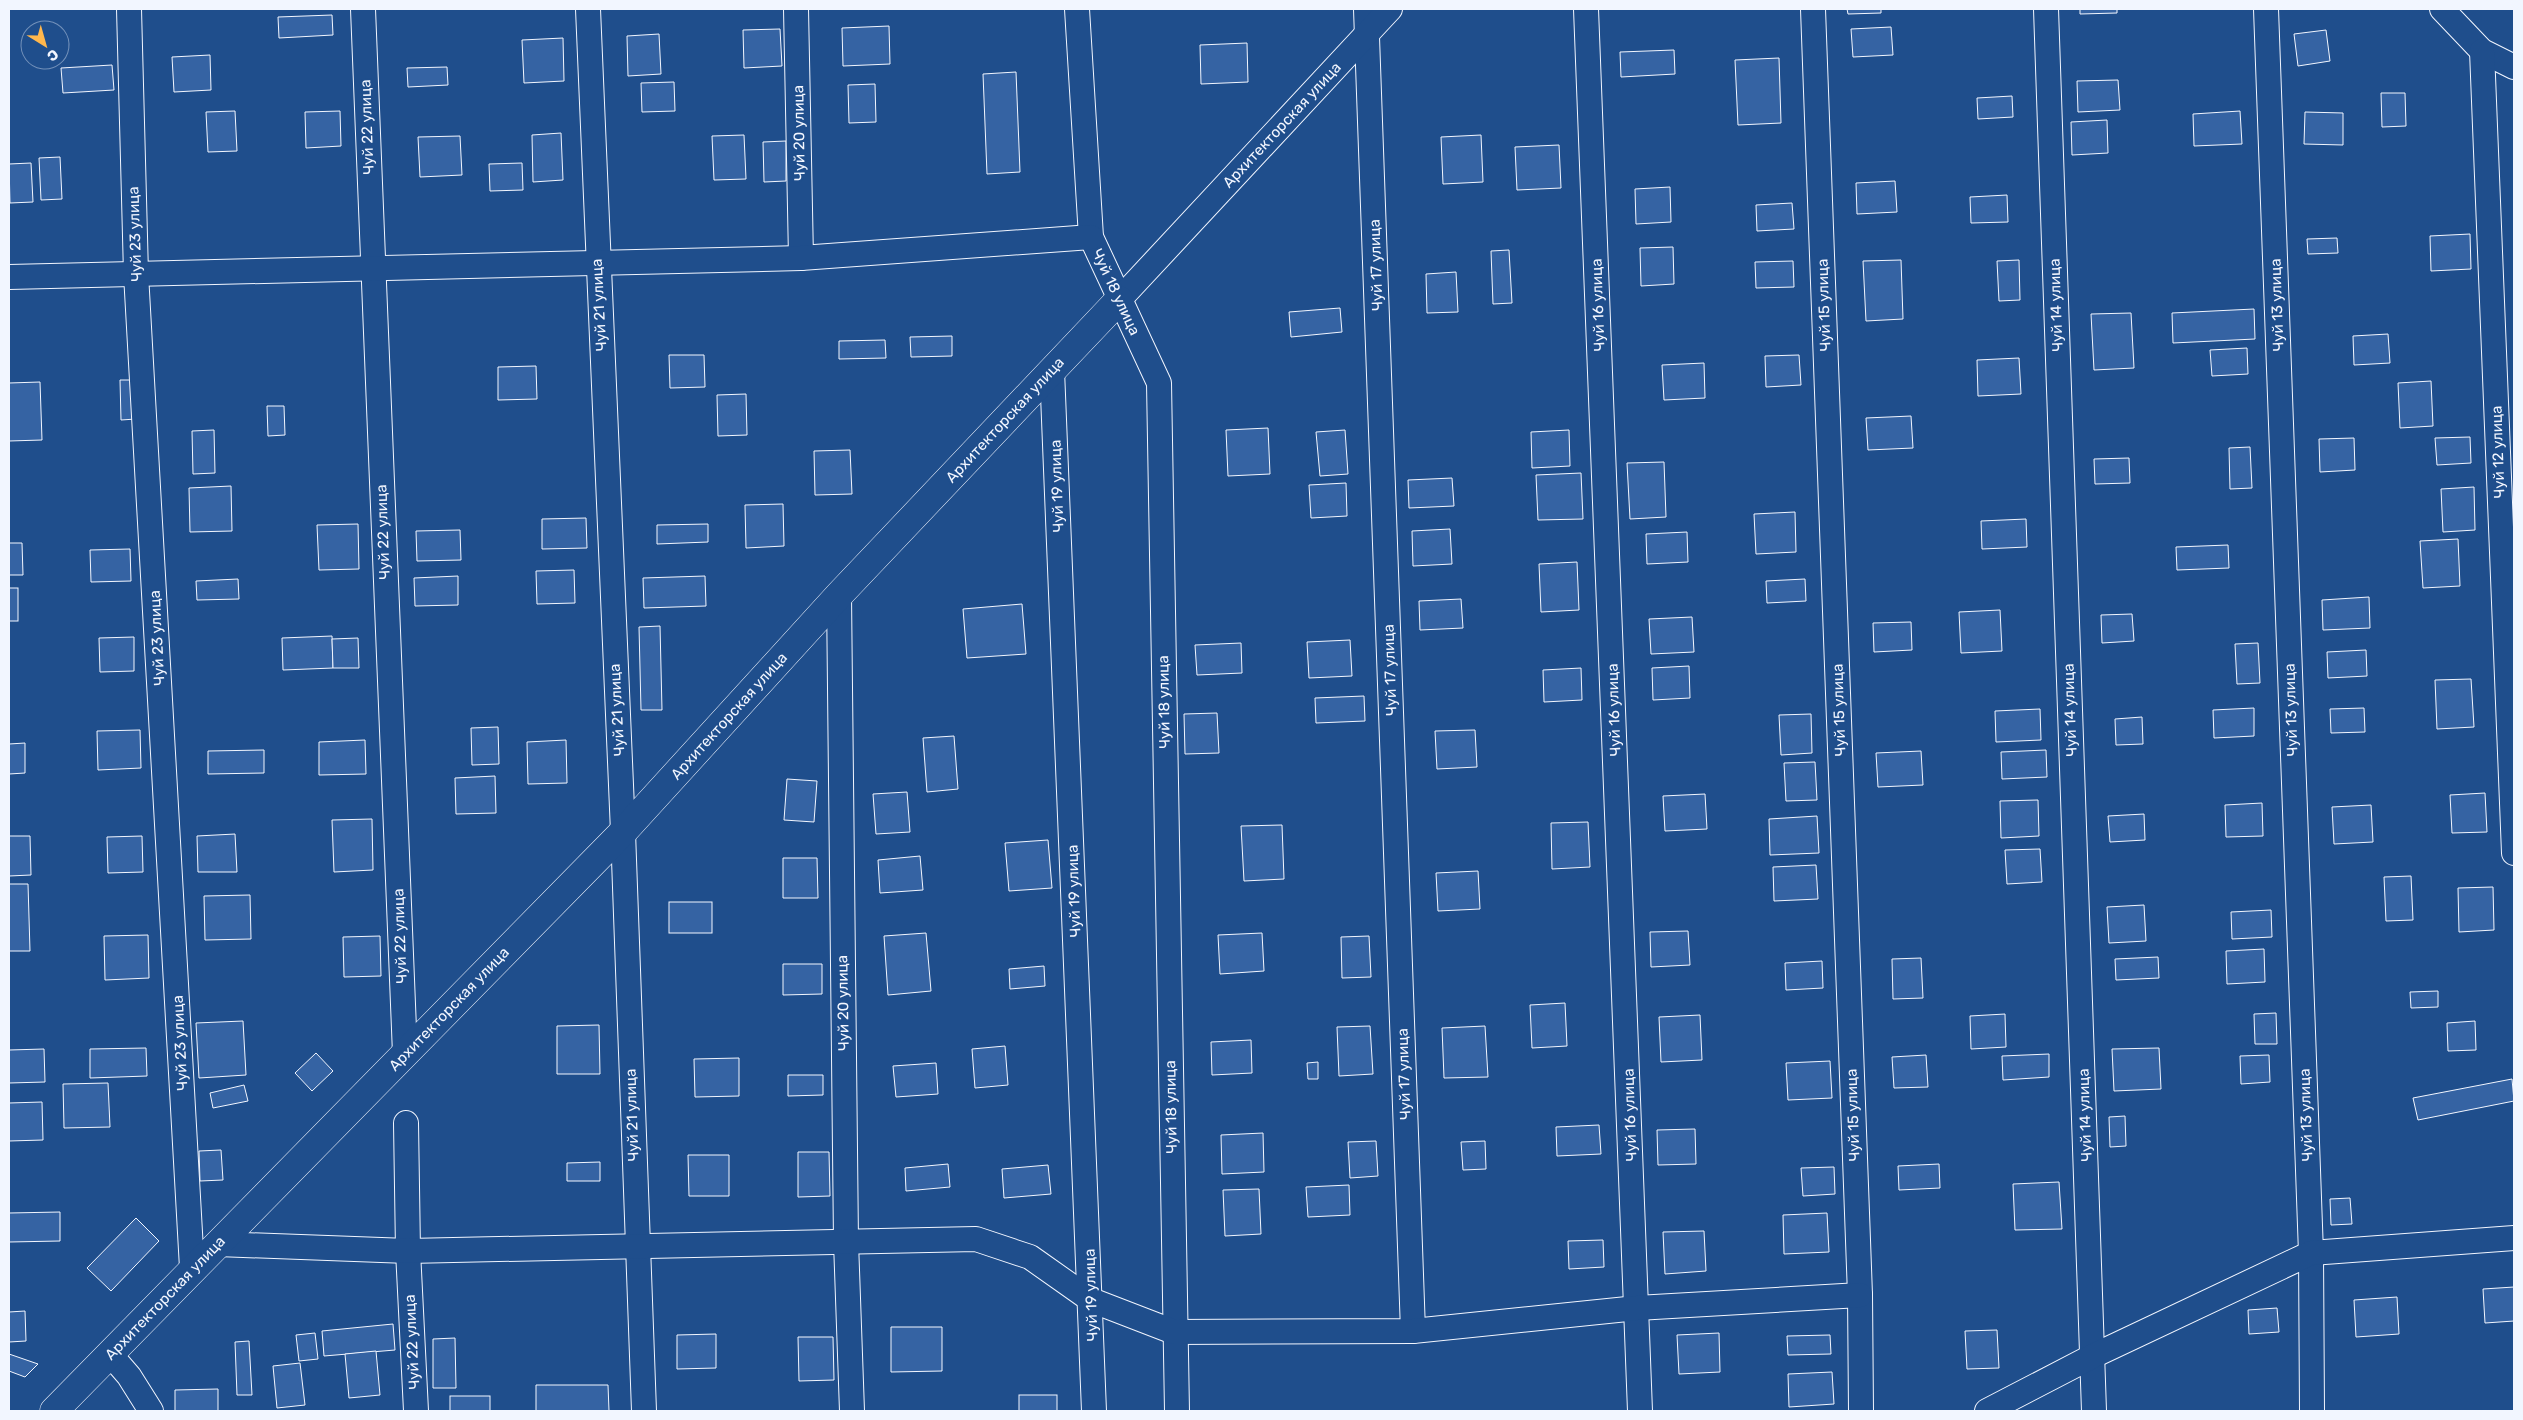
<svg xmlns="http://www.w3.org/2000/svg" width="2523" height="1420" font-family="Rubik,sans-serif">
<style>
.building{fill:#3563a3;stroke:#f2f6ff}
.lines{fill:none;stroke-linecap:round;stroke-linejoin:round}
.minor-casing{stroke:#f2f6ff;stroke-width:26}
.tertiary-casing{stroke:#f2f6ff;stroke-width:29}
.minor{stroke:#1f4e8c;stroke-width:24}
.tertiary{stroke:#1f4e8c;stroke-width:28}
.labels{text-anchor:middle;stroke-width:4;stroke-linejoin:round;paint-order:stroke}
.street-label{font-size:15px;fill:#f2f6ff;stroke:#1f4e8c}
</style>
<rect width="100%" height="100%" fill="#1f4e8c"/>
<g class="building">
<path d="M1847,9H1881V13L1848,14Z"/>
<path d="M2080,9H2117V13L2080,14Z"/>
<path d="M332,15L333,35L279,38L278,17Z"/>
<path d="M889,26L890,64L843,66L842,28Z"/>
<path d="M1891,27L1893,55L1853,57L1851,29Z"/>
<path d="M780,29L782,66L744,68L743,30Z"/>
<path d="M2326,30L2330,61L2298,66L2294,34Z"/>
<path d="M659,34L661,74L628,76L627,36Z"/>
<path d="M563,38L564,81L524,83L522,40Z"/>
<path d="M1247,43L1248,82L1201,84L1200,45Z"/>
<path d="M1674,50L1675,74L1621,77L1620,52Z"/>
<path d="M210,55L211,90L174,92L172,57Z"/>
<path d="M1779,58L1781,123L1738,125L1735,60Z"/>
<path d="M112,65L114,90L63,93L61,68Z"/>
<path d="M447,67L448,85L408,87L407,68Z"/>
<path d="M1016,72L1020,172L987,174L983,74Z"/>
<path d="M2118,80L2120,110L2078,112L2077,81Z"/>
<path d="M674,82L675,111L642,112L641,83Z"/>
<path d="M875,84L876,122L849,123L848,85Z"/>
<path d="M2381,93H2405L2406,126L2382,127Z"/>
<path d="M2012,96L2013,117L1978,119L1977,98Z"/>
<path d="M235,111L237,151L208,152L206,112Z"/>
<path d="M340,111L341,146L306,148L305,112Z"/>
<path d="M2240,111L2242,144L2194,146L2193,114Z"/>
<path d="M2305,112L2343,113V145L2304,144Z"/>
<path d="M2107,120L2108,153L2072,155L2071,122Z"/>
<path d="M561,133L563,180L533,182L532,135Z"/>
<path d="M744,135L746,179L714,180L712,136Z"/>
<path d="M1481,135L1483,182L1443,184L1441,137Z"/>
<path d="M460,136L462,175L420,177L418,137Z"/>
<path d="M786,141V181L764,182L763,142Z"/>
<path d="M1559,145L1561,188L1517,190L1515,147Z"/>
<path d="M60,157L62,199L41,200L39,158Z"/>
<path d="M31,163L33,202L10,203L9,164Z"/>
<path d="M522,163L523,190L490,191L489,164Z"/>
<path d="M1895,181L1897,212L1857,214L1856,183Z"/>
<path d="M1670,187L1671,222L1636,224L1635,189Z"/>
<path d="M2007,195L2008,222L1971,223L1970,197Z"/>
<path d="M1792,203L1794,229L1757,231L1756,205Z"/>
<path d="M2470,234L2471,269L2431,271L2430,236Z"/>
<path d="M2337,238L2338,253L2308,254L2307,239Z"/>
<path d="M1673,247L1674,284L1641,286L1640,248Z"/>
<path d="M1509,250L1512,303L1493,304L1491,251Z"/>
<path d="M1901,260L1903,319L1866,321L1863,261Z"/>
<path d="M2019,260L2020,300L1999,301L1997,261Z"/>
<path d="M1793,261L1794,287L1756,288L1755,262Z"/>
<path d="M1456,272L1458,312L1427,313L1426,274Z"/>
<path d="M1340,308L1342,332L1291,337L1289,312Z"/>
<path d="M2254,309L2255,339L2173,343L2172,313Z"/>
<path d="M2131,313L2134,368L2094,370L2091,314Z"/>
<path d="M2388,334L2390,363L2354,365L2353,336Z"/>
<path d="M952,336V356L911,357L910,337Z"/>
<path d="M885,340L886,358L839,359V341Z"/>
<path d="M2247,348L2248,374L2212,376L2210,350Z"/>
<path d="M669,355H704L705,387L670,388Z"/>
<path d="M1799,355L1801,385L1766,387L1765,356Z"/>
<path d="M2019,358L2021,394L1978,396L1977,360Z"/>
<path d="M1704,363L1705,398L1664,400L1662,365Z"/>
<path d="M536,366L537,399L498,400V367Z"/>
<path d="M120,380H136V419L121,420Z"/>
<path d="M2431,381L2433,426L2400,428L2398,383Z"/>
<path d="M40,382L42,440L9,441V383Z"/>
<path d="M746,394L747,435L718,436L717,395Z"/>
<path d="M267,406H284L285,435L268,436Z"/>
<path d="M1911,416L1913,448L1868,450L1866,418Z"/>
<path d="M1268,428L1270,474L1228,476L1226,430Z"/>
<path d="M214,430L215,473L193,474L192,431Z"/>
<path d="M1345,430L1348,474L1320,476L1316,432Z"/>
<path d="M1569,430L1570,466L1532,468L1531,432Z"/>
<path d="M2470,437L2471,463L2437,465L2435,438Z"/>
<path d="M2354,438L2355,470L2320,472L2319,439Z"/>
<path d="M2250,447L2252,488L2230,489L2229,448Z"/>
<path d="M850,450L852,494L815,495L814,451Z"/>
<path d="M2129,458L2130,483L2095,484L2094,459Z"/>
<path d="M1664,462L1666,517L1630,519L1627,463Z"/>
<path d="M1581,473L1583,519L1538,520L1536,475Z"/>
<path d="M1452,478L1454,506L1409,508L1408,480Z"/>
<path d="M1346,483L1347,516L1311,518L1309,485Z"/>
<path d="M231,486L232,531L190,532L189,488Z"/>
<path d="M2474,487L2475,530L2443,532L2441,489Z"/>
<path d="M783,504L784,546L746,548L745,505Z"/>
<path d="M1795,512L1796,552L1756,554L1754,514Z"/>
<path d="M586,518L587,548L542,549V519Z"/>
<path d="M2026,519L2027,547L1982,549L1981,521Z"/>
<path d="M358,524L359,569L319,570L317,525Z"/>
<path d="M708,524V542L657,544V525Z"/>
<path d="M1450,529L1452,564L1413,566L1412,531Z"/>
<path d="M460,530L461,560L417,561L416,531Z"/>
<path d="M1687,532L1688,562L1647,564L1646,534Z"/>
<path d="M2458,539L2460,586L2423,588L2420,541Z"/>
<path d="M9,543H22L23,575H9Z"/>
<path d="M2228,545L2229,568L2177,570L2176,547Z"/>
<path d="M130,549L131,581L91,582L90,550Z"/>
<path d="M1577,562L1579,610L1541,612L1539,564Z"/>
<path d="M574,570L575,603L537,604L536,571Z"/>
<path d="M458,576V605L415,606L414,578Z"/>
<path d="M705,576L706,606L644,608L643,578Z"/>
<path d="M238,579L239,599L197,600L196,581Z"/>
<path d="M1805,579L1806,601L1767,603L1766,581Z"/>
<rect x="9" y="588" width="9" height="33"/>
<path d="M2369,597L2370,628L2323,630L2322,600Z"/>
<path d="M1461,599L1463,628L1420,630L1419,601Z"/>
<path d="M1022,604L1026,654L967,658L963,609Z"/>
<path d="M2000,610L2002,651L1961,653L1959,612Z"/>
<path d="M2132,614L2134,641L2102,643L2101,615Z"/>
<path d="M1692,617L1694,652L1651,654L1649,619Z"/>
<path d="M1911,622L1912,650L1874,652L1873,623Z"/>
<path d="M660,626L662,710H641L639,627Z"/>
<path d="M332,636L333,668L283,670L282,638Z"/>
<path d="M134,637V671L100,672L99,638Z"/>
<path d="M358,638L359,668H333L332,639Z"/>
<path d="M1350,640L1352,676L1309,678L1307,642Z"/>
<path d="M1241,643L1242,673L1197,675L1195,645Z"/>
<path d="M2258,643L2260,683L2237,684L2235,644Z"/>
<path d="M2366,650L2367,676L2328,678L2327,652Z"/>
<path d="M1689,666L1690,698L1653,700L1652,668Z"/>
<path d="M1581,668L1582,700L1544,702L1543,670Z"/>
<path d="M2471,679L2474,727L2437,729L2435,680Z"/>
<path d="M1364,696L1365,721L1316,723L1315,698Z"/>
<path d="M2254,708V736L2214,738L2213,710Z"/>
<path d="M2364,708L2365,732L2331,733L2330,709Z"/>
<path d="M2040,709L2041,740L1996,742L1995,711Z"/>
<path d="M1217,713L1219,753L1185,754L1184,714Z"/>
<path d="M1811,714L1812,753L1781,755L1779,715Z"/>
<path d="M2142,717L2143,744L2116,745L2115,719Z"/>
<path d="M498,727L499,764L472,765L471,728Z"/>
<path d="M140,730L141,768L98,770L97,731Z"/>
<path d="M1475,730L1477,767L1437,769L1435,731Z"/>
<path d="M954,736L958,789L927,792L923,738Z"/>
<path d="M365,740L366,774L319,775V742Z"/>
<path d="M566,740L567,783L528,784L527,742Z"/>
<path d="M25,743V773L9,774V744Z"/>
<path d="M264,750V773L208,774V751Z"/>
<path d="M2046,750L2047,777L2002,779L2001,752Z"/>
<path d="M1921,751L1923,785L1878,787L1876,753Z"/>
<path d="M1815,762L1817,800L1786,801L1784,763Z"/>
<path d="M495,776L496,813L456,814L455,778Z"/>
<path d="M787,779L817,781L814,822L784,820Z"/>
<path d="M907,792L910,832L876,834L873,794Z"/>
<path d="M2485,793L2487,832L2452,833L2450,795Z"/>
<path d="M1705,794L1707,829L1665,831L1663,796Z"/>
<path d="M2038,800L2039,836L2001,838L2000,801Z"/>
<path d="M2262,803L2263,836L2226,837L2225,805Z"/>
<path d="M2371,805L2373,842L2334,844L2332,807Z"/>
<path d="M2144,814L2145,840L2110,842L2108,816Z"/>
<path d="M1817,816L1819,853L1770,855L1769,819Z"/>
<path d="M372,819L373,870L334,872L332,820Z"/>
<path d="M1588,822L1590,867L1552,869L1551,823Z"/>
<path d="M1282,825L1284,879L1244,881L1241,826Z"/>
<path d="M235,834L237,872H198L197,836Z"/>
<path d="M9,836H30L31,875L9,876Z"/>
<path d="M142,836L143,872L108,873L107,837Z"/>
<path d="M1048,840L1052,888L1009,891L1005,843Z"/>
<path d="M2040,849L2042,882L2007,884L2005,850Z"/>
<path d="M920,856L923,890L880,893L878,860Z"/>
<path d="M783,858H817L818,898H783Z"/>
<path d="M1816,865L1818,899L1774,901L1773,867Z"/>
<path d="M1478,871L1480,909L1438,911L1436,873Z"/>
<path d="M2411,876L2413,920L2386,921L2384,877Z"/>
<path d="M9,884H28L30,951H9Z"/>
<path d="M2493,887L2494,930L2459,932L2458,888Z"/>
<path d="M250,895L251,939L205,940L204,896Z"/>
<rect x="669" y="902" width="43" height="31"/>
<path d="M2144,905L2146,941L2109,943L2107,907Z"/>
<path d="M2271,910L2272,937L2232,939L2231,912Z"/>
<path d="M1688,931L1690,965L1651,967L1650,932Z"/>
<path d="M926,933L931,991L888,995L884,936Z"/>
<path d="M1262,933L1264,971L1220,974L1218,935Z"/>
<path d="M148,935L149,978L105,980L104,936Z"/>
<path d="M380,936L381,976L344,977L343,937Z"/>
<path d="M1369,936L1371,977L1342,978L1341,937Z"/>
<path d="M2264,949L2265,982L2227,984L2226,951Z"/>
<path d="M2158,957L2159,978L2116,980L2115,959Z"/>
<path d="M1921,958L1923,998L1893,999L1892,959Z"/>
<path d="M1822,961L1823,988L1786,990L1785,963Z"/>
<path d="M783,964H822V994L783,995Z"/>
<path d="M1044,966L1045,986L1010,989L1009,969Z"/>
<path d="M2438,991V1007L2411,1008L2410,992Z"/>
<path d="M1565,1003L1567,1046L1532,1048L1530,1005Z"/>
<path d="M2276,1013L2277,1044H2255L2254,1014Z"/>
<path d="M2005,1014L2006,1047L1971,1049L1970,1016Z"/>
<path d="M1700,1015L1702,1060L1661,1062L1659,1017Z"/>
<path d="M243,1021L246,1075L199,1078L196,1023Z"/>
<path d="M2475,1021L2476,1050L2448,1051L2447,1023Z"/>
<path d="M599,1025L600,1074H557V1026Z"/>
<path d="M1370,1026L1373,1074L1339,1076L1337,1027Z"/>
<path d="M1485,1026L1488,1077L1444,1078L1442,1028Z"/>
<path d="M1251,1040L1252,1073L1212,1075L1211,1042Z"/>
<path d="M1005,1046L1008,1085L975,1088L972,1049Z"/>
<path d="M146,1048L147,1076L90,1078V1049Z"/>
<path d="M2159,1048L2161,1089L2114,1091L2112,1049Z"/>
<path d="M44,1049L45,1082L9,1083V1050Z"/>
<path d="M316,1053L333,1071L312,1091L295,1073Z"/>
<path d="M2049,1054V1077L2003,1080L2002,1056Z"/>
<path d="M1926,1055L1928,1087L1894,1088L1892,1057Z"/>
<path d="M2269,1055L2270,1082L2241,1084L2240,1056Z"/>
<path d="M739,1058V1096L695,1097L694,1059Z"/>
<path d="M1830,1061L1832,1098L1788,1100L1786,1063Z"/>
<path d="M1318,1062V1079H1308L1307,1063Z"/>
<path d="M936,1063L938,1094L896,1097L893,1066Z"/>
<path d="M788,1075H823V1095L788,1096Z"/>
<path d="M2512,1079L2514,1101L2418,1120L2413,1098Z"/>
<path d="M108,1083L110,1127L64,1128L63,1084Z"/>
<path d="M244,1085L248,1101L213,1108L210,1093Z"/>
<path d="M42,1102L43,1140L9,1141V1103Z"/>
<path d="M2125,1116L2126,1146L2110,1147L2109,1117Z"/>
<path d="M1599,1125L1601,1154L1557,1156L1556,1127Z"/>
<path d="M1695,1129L1696,1164L1658,1165L1657,1130Z"/>
<path d="M1263,1133L1264,1172L1222,1174L1221,1135Z"/>
<path d="M1376,1141L1378,1176L1350,1178L1348,1142Z"/>
<path d="M1485,1141L1486,1169L1463,1170L1461,1142Z"/>
<path d="M221,1150L223,1180L200,1181L199,1151Z"/>
<path d="M798,1152H829L830,1196L798,1197Z"/>
<path d="M688,1155H729V1196H689Z"/>
<path d="M600,1162V1181H567V1163Z"/>
<path d="M948,1164L950,1187L906,1191L905,1168Z"/>
<path d="M1939,1164L1940,1188L1899,1190L1898,1166Z"/>
<path d="M1048,1165L1051,1194L1004,1198L1002,1169Z"/>
<path d="M1834,1167L1835,1194L1803,1196L1801,1168Z"/>
<path d="M2059,1182L2062,1229L2015,1230L2013,1184Z"/>
<path d="M1349,1185L1350,1215L1308,1217L1306,1187Z"/>
<path d="M1259,1189L1261,1234L1225,1236L1223,1190Z"/>
<path d="M2350,1198L2352,1224L2331,1225L2330,1199Z"/>
<path d="M60,1212V1241L9,1242V1213Z"/>
<path d="M1827,1213L1829,1252L1784,1254L1783,1215Z"/>
<path d="M136,1218L159,1241L111,1291L87,1268Z"/>
<path d="M1704,1231L1706,1271L1665,1274L1663,1232Z"/>
<path d="M1603,1240L1604,1267L1569,1269L1568,1241Z"/>
<path d="M2514,1287V1321L2485,1323L2483,1289Z"/>
<path d="M2397,1297L2399,1334L2356,1337L2354,1300Z"/>
<path d="M2277,1308L2279,1332L2249,1334L2248,1310Z"/>
<path d="M25,1311L26,1341L9,1342V1312Z"/>
<path d="M393,1324L395,1350L324,1356L322,1331Z"/>
<path d="M891,1327H942V1371L891,1372Z"/>
<path d="M1997,1330L1999,1368L1967,1369L1965,1331Z"/>
<path d="M315,1333L318,1359L299,1361L296,1335Z"/>
<path d="M1719,1333L1720,1372L1679,1374L1677,1335Z"/>
<path d="M716,1334V1368L677,1369V1335Z"/>
<path d="M1830,1335L1831,1354L1788,1355L1787,1336Z"/>
<path d="M798,1337H833L834,1380L799,1381Z"/>
<path d="M455,1338L456,1388H433V1339Z"/>
<path d="M249,1341L252,1395H237L235,1342Z"/>
<path d="M376,1351L380,1395L349,1398L345,1354Z"/>
<path d="M9,1354L38,1364L25,1377L9,1371Z"/>
<path d="M300,1363L305,1405L277,1408L273,1366Z"/>
<path d="M1832,1372L1834,1404L1789,1407L1788,1374Z"/>
<path d="M536,1385H608L609,1411H536Z"/>
<path d="M218,1389V1411H175V1390Z"/>
<rect x="1019" y="1395" width="38" height="16"/>
<rect x="450" y="1396" width="40" height="15"/>
</g>
<g class="lines">
<defs>
<g id="minor">
<path d="M129,9L136,274L192,1268"/>
<path d="M363,9L405,1054"/>
<path d="M588,9L623,832L644,1411"/>
<path d="M796,9L801,258"/>
<path d="M1077,9L1091,237L1159,383L1177,1411"/>
<path d="M1366,9L1413,1331"/>
<path d="M1586,9L1640,1411"/>
<path d="M1813,9L1860,1295L1861,1411"/>
<path d="M2046,9L2094,1411"/>
<path d="M2266,9L2311,1253L2312,1411"/>
<path d="M2442,9L2482,51L2514,67"/>
<path d="M2482,51L2514,853"/>
<path d="M9,277L801,258L1091,237"/>
<path d="M1119,300L1390,9"/>
<path d="M1052,370L1094,1411"/>
<path d="M839,595L846,1242L852,1411"/>
<path d="M406,1123L408,1251L416,1411"/>
<path d="M217,1244L408,1251L976,1239L1030,1257L1091,1300L1174,1332L1413,1331L1637,1308L1860,1295"/>
<path d="M110,1354L129,1376L151,1411"/>
<path d="M1987,1411L2093,1356L2311,1253L2514,1238"/>
</g>
<path id="tertiary" d="M54,1411L623,832L839,595L1119,300"/>
</defs>
<use href="#minor" class="minor-casing"/>
<use href="#tertiary" class="tertiary-casing"/>
<use href="#minor" class="minor"/>
<use href="#tertiary" class="tertiary"/>
</g>
<g class="labels">
<g class="street-label">
<text transform="translate(1282 125) rotate(-47)" y="5">Архитекторская улица</text>
<text transform="translate(367 127) rotate(-92)" y="5">Чуй 22 улица</text>
<text transform="translate(799 133) rotate(-91)" y="5">Чуй 20 улица</text>
<text transform="translate(135 234) rotate(-92)" y="5">Чуй 23 улица</text>
<text transform="translate(1376 265) rotate(-92)" y="5">Чуй 17 улица</text>
<text transform="translate(1116 292) rotate(65)" y="5">Чуй 18 улица</text>
<text transform="translate(599 305) rotate(-93)" y="5">Чуй 21 улица</text>
<text transform="translate(1598 305) rotate(-92)" y="5">Чуй 16 улица</text>
<text transform="translate(1824 305) rotate(-92)" y="5">Чуй 15 улица</text>
<text transform="translate(2056 305) rotate(-92)" y="5">Чуй 14 улица</text>
<text transform="translate(2277 305) rotate(-92)" y="5">Чуй 13 улица</text>
<text transform="translate(1005 420) rotate(-47)" y="5">Архитекторская улица</text>
<text transform="translate(2498 452) rotate(-92)" y="5">Чуй 12 улица</text>
<text transform="translate(1057 486) rotate(-92)" y="5">Чуй 19 улица</text>
<text transform="translate(383 532) rotate(-92)" y="5">Чуй 22 улица</text>
<text transform="translate(157 638) rotate(-93)" y="5">Чуй 23 улица</text>
<text transform="translate(1390 670) rotate(-92)" y="5">Чуй 17 улица</text>
<text transform="translate(1164 702) rotate(-91)" y="5">Чуй 18 улица</text>
<text transform="translate(617 710) rotate(-93)" y="5">Чуй 21 улица</text>
<text transform="translate(1614 710) rotate(-92)" y="5">Чуй 16 улица</text>
<text transform="translate(1839 710) rotate(-92)" y="5">Чуй 15 улица</text>
<text transform="translate(2070 710) rotate(-92)" y="5">Чуй 14 улица</text>
<text transform="translate(2291 710) rotate(-92)" y="5">Чуй 13 улица</text>
<text transform="translate(729 716) rotate(-48)" y="5">Архитекторская улица</text>
<text transform="translate(1074 891) rotate(-92)" y="5">Чуй 19 улица</text>
<text transform="translate(400 936) rotate(-92)" y="5">Чуй 22 улица</text>
<text transform="translate(843 1003) rotate(-91)" y="5">Чуй 20 улица</text>
<text transform="translate(449 1009) rotate(-46)" y="5">Архитекторская улица</text>
<text transform="translate(180 1043) rotate(-93)" y="5">Чуй 23 улица</text>
<text transform="translate(1404 1074) rotate(-92)" y="5">Чуй 17 улица</text>
<text transform="translate(1171 1107) rotate(-91)" y="5">Чуй 18 улица</text>
<text transform="translate(632 1115) rotate(-92)" y="5">Чуй 21 улица</text>
<text transform="translate(1630 1115) rotate(-92)" y="5">Чуй 16 улица</text>
<text transform="translate(1853 1115) rotate(-92)" y="5">Чуй 15 улица</text>
<text transform="translate(2085 1115) rotate(-92)" y="5">Чуй 14 улица</text>
<text transform="translate(2306 1115) rotate(-92)" y="5">Чуй 13 улица</text>
<text transform="translate(1091 1295) rotate(-92)" y="5">Чуй 19 улица</text>
<text transform="translate(165 1298) rotate(-46)" y="5">Архитекторская улица</text>
<text transform="translate(412 1342) rotate(-93)" y="5">Чуй 22 улица</text>
</g>
</g>
<rect width="2523" height="1420" fill="none" stroke="#f2f6ff" stroke-width="20"/>
<g transform="translate(45 45) rotate(143)"><circle r="24" fill="#1f4e8c" stroke="#7391ba"/>
<path d="M0-4L9 19L0 12L-9 19Z" fill="#ffb74d"/>
<text y="-8" font-size="14" font-weight="bold" text-anchor="middle" fill="#f2f6ff">С</text>
</g>
</svg>
